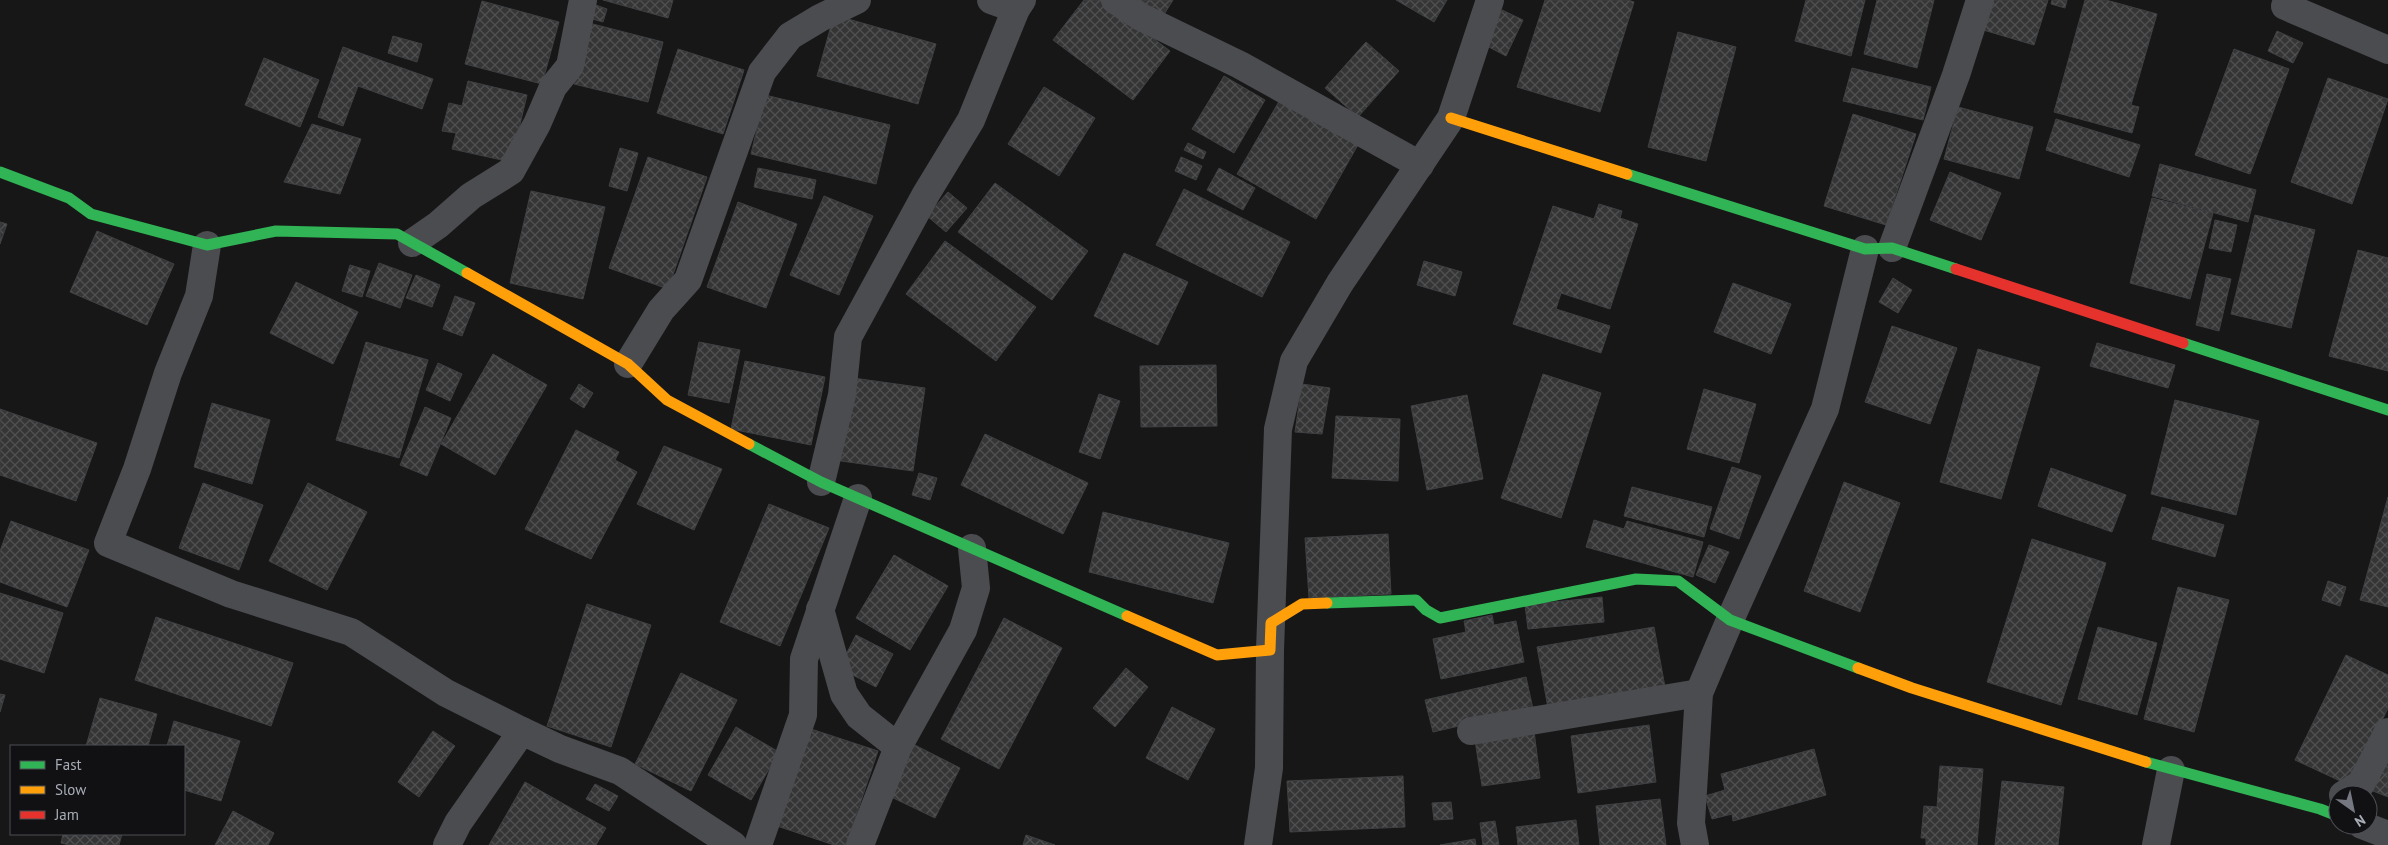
<svg xmlns="http://www.w3.org/2000/svg" width="2388" height="845" font-family="'PT Sans',sans-serif">
<style>
.building{fill:url(#building-cross-hatch);stroke:#3f4043}
.lines{fill:none;stroke-linecap:round;stroke-linejoin:round}
.street{stroke:#4b4c50;stroke-width:28}
.fast{stroke:#30b455;stroke-width:11}
.slow{stroke:#ff9f0a;stroke-width:11}
.jam{stroke:#e5322d;stroke-width:11}
</style>
<defs>
<pattern id="building-cross-hatch" width="8" height="8" patternUnits="userSpaceOnUse" patternTransform="scale(1.25)"><rect width="8" height="8" fill="#353536"/><path d="M0 0l8 8M0 8l8-8" fill="none" stroke="#4f5051"/></pattern>
</defs>
<rect width="100%" height="100%" fill="#171717"/>
<g class="building">
<path d="M603,0H673L668,18Z"/>
<path d="M1084,0H1102L1170,51L1133,100L1053,40Z"/>
<path d="M1126,0H1173L1160,21Z"/>
<path d="M1396,0H1447L1434,22Z"/>
<path d="M1545,0H1628L1634,2L1600,112L1517,87Z"/>
<path d="M1806,0H1865L1851,56L1795,41Z"/>
<path d="M1877,0H1934L1917,68L1864,54Z"/>
<path d="M1989,0H2048L2034,45L1980,29Z"/>
<path d="M2052,0H2067L2065,8L2051,4Z"/>
<path d="M2085,0H2106L2157,14L2131,105L2139,107L2132,133L2054,112Z"/>
<path d="M482,1L559,22L542,84L465,64Z"/>
<path d="M593,4L607,9L603,22L589,18Z"/>
<path d="M1502,10L1523,20L1506,56L1485,45Z"/>
<path d="M834,15L936,44L918,104L817,76Z"/>
<path d="M589,23L663,42L648,102L574,84Z"/>
<path d="M2277,31L2303,43L2293,63L2268,51Z"/>
<path d="M1678,32L1736,47L1706,161L1648,147Z"/>
<path d="M393,36L422,44L417,62L388,53Z"/>
<path d="M1366,42L1399,71L1358,117L1325,88Z"/>
<path d="M343,47L433,79L422,109L358,86L343,126L318,117Z"/>
<path d="M678,49L744,70L723,134L657,113Z"/>
<path d="M2234,49L2289,69L2250,174L2195,155Z"/>
<path d="M264,58L319,80L300,127L245,105Z"/>
<path d="M1852,68L1931,87L1923,120L1843,101Z"/>
<path d="M1224,76L1265,100L1234,153L1192,129Z"/>
<path d="M2328,78L2388,99L2352,204L2291,182Z"/>
<path d="M468,81L527,95L511,162L452,149L456,133L442,131L449,103L462,106Z"/>
<path d="M1044,87L1095,118L1059,176L1008,144Z"/>
<path d="M765,95L890,125L876,184L751,154Z"/>
<path d="M1281,98L1359,143L1316,219L1237,174Z"/>
<path d="M1958,107L2033,127L2019,179L1944,159Z"/>
<path d="M1853,114L1916,134L1886,225L1824,206Z"/>
<path d="M2056,119L2140,145L2129,177L2046,150Z"/>
<path d="M312,124L361,139L340,194L284,182Z"/>
<path d="M1188,143L1206,152L1203,159L1184,150Z"/>
<path d="M620,148L638,153L627,191L609,186Z"/>
<path d="M648,157L707,177L668,289L609,268Z"/>
<path d="M1181,157L1202,166L1196,180L1175,171Z"/>
<path d="M2160,164L2256,190L2248,222L2152,196Z"/>
<path d="M758,168L816,180L812,199L754,187Z"/>
<path d="M1219,168L1255,188L1243,210L1207,190Z"/>
<path d="M1950,172L2001,193L1981,240L1930,220Z"/>
<path d="M995,183L1088,251L1052,300L958,232Z"/>
<path d="M1184,189L1290,242L1262,297L1156,245Z"/>
<path d="M531,191L605,207L583,299L510,283Z"/>
<path d="M948,192L967,208L946,232L927,216Z"/>
<path d="M824,196L873,216L839,295L790,275Z"/>
<path d="M2152,198L2213,213L2190,299L2130,283Z"/>
<path d="M738,202L797,224L766,308L707,287Z"/>
<path d="M1599,204L1622,211L1620,218L1638,224L1610,309L1561,293L1556,309L1610,326L1601,353L1513,324L1553,206L1594,219Z"/>
<path d="M2255,215L2315,230L2291,328L2231,314Z"/>
<path d="M2215,220L2237,225L2231,252L2209,248Z"/>
<path d="M0,222L7,224L0,244Z"/>
<path d="M97,231L174,264L147,325L70,292Z"/>
<path d="M945,241L1036,307L996,361L906,294Z"/>
<path d="M2358,250L2388,258V371L2329,356Z"/>
<path d="M1124,253L1188,282L1158,345L1094,316Z"/>
<path d="M1424,261L1462,272L1455,296L1417,285Z"/>
<path d="M379,263L412,275L400,308L366,296Z"/>
<path d="M350,265L370,271L362,297L342,291Z"/>
<path d="M2207,274L2231,279L2219,331L2196,325Z"/>
<path d="M416,275L440,285L432,307L406,298Z"/>
<path d="M1893,278L1912,290L1898,313L1879,302Z"/>
<path d="M296,282L358,312L333,364L270,333Z"/>
<path d="M1733,283L1791,304L1771,354L1714,332Z"/>
<path d="M455,296L475,303L462,336L443,329Z"/>
<path d="M1892,326L1957,348L1930,424L1865,402Z"/>
<path d="M366,342L428,360L399,458L336,440Z"/>
<path d="M699,342L740,350L729,403L688,395Z"/>
<path d="M2097,343L2175,365L2168,388L2090,366Z"/>
<path d="M1978,349L2040,367L2001,499L1940,482Z"/>
<path d="M493,354L547,385L495,475L441,444Z"/>
<path d="M745,361L825,377L811,445L731,429Z"/>
<path d="M438,363L462,374L450,401L426,390Z"/>
<path d="M1216,365L1217,426L1141,427L1140,366Z"/>
<path d="M1543,374L1601,393L1561,518L1501,498Z"/>
<path d="M846,377L925,388L913,471L834,460Z"/>
<path d="M579,384L593,393L584,408L570,399Z"/>
<path d="M1302,384L1330,388L1322,434L1295,432Z"/>
<path d="M1704,389L1756,404L1739,463L1687,449Z"/>
<path d="M1099,394L1120,401L1100,459L1079,452Z"/>
<path d="M1467,395L1483,479L1427,490L1411,406Z"/>
<path d="M2175,400L2259,421L2236,515L2151,494Z"/>
<path d="M212,403L270,420L252,484L194,467Z"/>
<path d="M425,407L451,418L427,476L400,465Z"/>
<path d="M0,409L97,443L76,501L0,475Z"/>
<path d="M1336,416L1400,419L1398,481L1332,478Z"/>
<path d="M576,430L619,452L615,460L637,472L591,559L525,529Z"/>
<path d="M985,434L1088,483L1063,534L961,485Z"/>
<path d="M664,446L722,469L694,530L637,504Z"/>
<path d="M1732,467L1761,476L1739,539L1710,529Z"/>
<path d="M2051,468L2126,495L2112,532L2038,506Z"/>
<path d="M919,473L937,478L930,500L912,495Z"/>
<path d="M1844,482L1900,503L1860,612L1804,591Z"/>
<path d="M203,483L263,505L239,570L179,548Z"/>
<path d="M308,483L367,512L327,590L269,561Z"/>
<path d="M1632,487L1712,507L1704,537L1624,516Z"/>
<path d="M2388,497V607L2360,600Z"/>
<path d="M769,504L829,528L780,646L720,622Z"/>
<path d="M2162,507L2224,525L2215,557L2152,539Z"/>
<path d="M1103,512L1229,543L1213,603L1089,572Z"/>
<path d="M1594,520L1624,529L1627,521L1703,542L1693,577L1586,547Z"/>
<path d="M11,521L89,550L67,607L0,582V551Z"/>
<path d="M1388,534L1391,594L1309,598L1305,538Z"/>
<path d="M2032,539L2106,563L2061,705L1987,682Z"/>
<path d="M1709,545L1729,552L1715,583L1696,575Z"/>
<path d="M894,555L948,586L910,650L856,618Z"/>
<path d="M2328,581L2346,587L2340,606L2322,600Z"/>
<path d="M2178,587L2229,600L2194,732L2144,719Z"/>
<path d="M0,593L63,613L44,673L0,659Z"/>
<path d="M1602,597L1604,622L1528,629L1525,605Z"/>
<path d="M587,604L651,625L611,747L547,726Z"/>
<path d="M1492,615L1494,625L1516,621L1524,662L1441,679L1433,639L1466,632L1464,621Z"/>
<path d="M156,617L293,663L271,726L135,680Z"/>
<path d="M1004,618L1062,648L999,769L941,739Z"/>
<path d="M1654,627L1665,687L1548,708L1537,647Z"/>
<path d="M2098,627L2157,643L2137,715L2078,699Z"/>
<path d="M856,635L893,654L876,687L839,668Z"/>
<path d="M2346,655L2388,675V708L2351,786L2295,760Z"/>
<path d="M1126,668L1148,687L1115,727L1093,708Z"/>
<path d="M681,673L737,700L691,791L635,764Z"/>
<path d="M1526,677L1533,709L1433,732L1425,700Z"/>
<path d="M0,694L5,695L0,712Z"/>
<path d="M100,698L157,714L148,746H86Z"/>
<path d="M1172,707L1215,729L1188,780L1146,758Z"/>
<path d="M174,721L240,741L221,801L184,790V746H167Z"/>
<path d="M1649,725L1656,782L1578,793L1571,736Z"/>
<path d="M736,727L779,752L751,800L708,775Z"/>
<path d="M805,727L878,751L846,845H834L771,824Z"/>
<path d="M433,731L455,746L419,797L398,782Z"/>
<path d="M1534,731L1540,778L1482,786L1475,740Z"/>
<path d="M911,743L960,768L935,818L885,794Z"/>
<path d="M1814,749L1826,795L1733,821L1732,814L1712,819L1705,796L1725,790L1721,774Z"/>
<path d="M2388,755V797L2373,791Z"/>
<path d="M1940,766L1983,769L1977,845H1926V838H1921L1924,806L1937,807Z"/>
<path d="M1403,776L1405,827L1290,832L1287,781Z"/>
<path d="M2002,781L2064,787L2058,845H1995Z"/>
<path d="M525,782L606,828L596,845H489Z"/>
<path d="M595,784L618,796L609,811L586,799Z"/>
<path d="M1660,799L1666,845H1600L1596,806Z"/>
<path d="M1451,802L1453,819L1434,820L1432,803Z"/>
<path d="M233,811L274,833L268,845H215Z"/>
<path d="M1576,820L1579,845H1518L1516,827Z"/>
<path d="M1495,821L1499,845H1483L1480,823Z"/>
<path d="M63,834H122L119,845H69L61,843Z"/>
<path d="M1026,835L1055,845H1023Z"/>
<path d="M1475,839L1476,845H1440Z"/>
</g>
<g class="lines">
<g class="street">
<path d="M991,0L1016,9"/>
<path d="M1115,0L1141,17L1240,65L1420,165"/>
<path d="M2285,6L2388,50"/>
<path d="M412,243L438,225L471,196L511,171L537,124L553,87L570,66L583,0"/>
<path d="M207,245L199,296L168,373L137,469L108,543L231,594L351,632L446,693L522,731"/>
<path d="M1892,248L1956,75L1980,0"/>
<path d="M628,364L661,310L688,280L762,72L790,36L820,18L857,0"/>
<path d="M821,482L842,395L848,337L926,194L971,120L1016,9L1022,0"/>
<path d="M820,609L844,694L859,716L898,747"/>
<path d="M1471,731L1699,693"/>
<path d="M2343,795L2361,784L2388,732"/>
<path d="M2362,825L2388,835"/>
<path d="M447,845L458,823L522,731L560,749L620,771L733,845"/>
<path d="M758,845L803,715L804,659L858,498"/>
<path d="M860,845L898,747L963,630L976,588L972,548"/>
<path d="M1258,845L1269,768L1270,650L1278,429L1294,361L1340,283L1451,118L1490,0"/>
<path d="M1695,845L1691,823L1699,693L1730,620L1825,409L1865,249"/>
<path d="M2156,845L2171,770"/>
</g>
<g class="fast">
<path d="M0,172L69,198L91,214L207,245L276,231L397,234L467,273"/>
<path d="M1627,174L1865,249L1892,248L1956,269"/>
<path d="M2183,343L2388,410"/>
<path d="M749,444L821,482L1127,616"/>
<path d="M1327,603L1416,600L1426,610L1440,618L1636,579L1678,581L1730,620L1858,668"/>
<path d="M2146,762L2320,809L2338,816"/>
</g>
<g class="slow">
<path d="M1451,118L1627,174"/>
<path d="M467,273L628,364L667,400L749,444"/>
<path d="M1127,616L1217,655L1270,650L1271,623L1302,604L1327,603"/>
<path d="M1858,668L1912,688L2146,762"/>
</g>
<path class="jam" d="M1956,269L2183,343"/>
</g>
<rect x="10" y="745" width="175" height="90" fill="#111113" stroke="#4d4f55"/>
<rect x="20" y="761" width="25" height="8" fill="#30b455" stroke="#4d4f55"/>
<text x="55" y="770" font-size="15" fill="#a8adb8">Fast</text>
<rect x="20" y="786" width="25" height="8" fill="#ff9f0a" stroke="#4d4f55"/>
<text x="55" y="795" font-size="15" fill="#a8adb8">Slow</text>
<rect x="20" y="811" width="25" height="8" fill="#e5322d" stroke="#4d4f55"/>
<text x="55" y="820" font-size="15" fill="#a8adb8">Jam</text>
<g transform="translate(2353 810) rotate(147)"><circle r="24" fill="#111113" stroke="#4d4f55"/>
<path d="M0-4L9 19L0 12L-9 19Z" fill="#757880"/>
<text y="-8" font-size="14" font-weight="bold" text-anchor="middle" fill="#a8adb8">N</text>
</g>
</svg>
